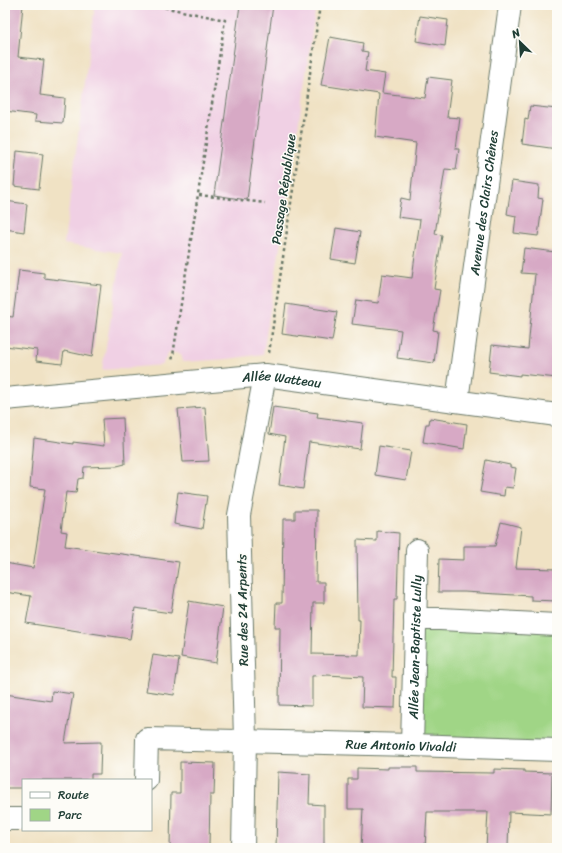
<svg xmlns="http://www.w3.org/2000/svg" width="562" height="853" font-family="Sriracha,sans-serif">
<style>
.built{fill:#f0d0e4}
.green{fill:#a0d586;stroke:#60895d}
.building{fill:#d7a9c5}
.lines{fill:none;stroke-linecap:round;stroke-linejoin:round}
.minor-casing{stroke:#687766;stroke-width:24}
.path{stroke:#687766;stroke-width:2.5;stroke-dasharray:3 3;stroke-linecap:butt}
.minor{stroke:#fff;stroke-width:22}
.labels{text-anchor:middle;stroke-width:3;stroke-linejoin:round;paint-order:stroke}
.street-label{font-size:13px;fill:#1f3d34;stroke:#fdfcf7}
</style>
<rect width="100%" height="100%" fill="#fdfcf7"/>
<filter id="ink" filterUnits="userSpaceOnUse"><feTurbulence type="fractalNoise" baseFrequency=".025" numOctaves="2"/><feDisplacementMap in="SourceGraphic" scale="8" xChannelSelector="R" yChannelSelector="G"/><feConvolveMatrix kernelMatrix="1 2 1 2 8 2 1 2 1" color-interpolation-filters="sRGB"/></filter>
<filter id="wash" filterUnits="userSpaceOnUse"><feTurbulence type="fractalNoise" baseFrequency=".012" numOctaves="4" result="noise"/><feDisplacementMap in="SourceGraphic" scale="16" xChannelSelector="R" yChannelSelector="G"/><feGaussianBlur stdDeviation="0.9" result="paint"/><feColorMatrix in="noise" values="0 0 0 0 0 0 0 0 0 0 0 0 0 0 0 0 0 1.4 0 .05"/><feComposite in="paint" operator="in"/></filter>
<g filter="url(#wash)">
<rect width="100%" height="100%" fill="#f0e2c4"/>
<path class="built" d="M95,5H316L287,203L263,354L228,359L183,362L181,354L169,352L162,365L102,370L122,253L64,244Z"/>
<path class="green" d="M415,619L557,625V750L412,745Z"/>
<g id="blocks">
<g class="building">
<path d="M5,5H23L18,57L44,60L40,95L65,98L63,123L35,121L36,115L5,111Z"/>
<path d="M240,5H273L247,200L214,195Z"/>
<path d="M420,16L448,20L445,46L416,41Z"/>
<path d="M330,37L363,43L362,51L368,52L365,71L385,74L382,93L425,98L428,77L452,80L447,117L460,118L456,149H459L456,170L445,169L435,234L442,235L434,289L440,290L433,330L438,331L434,363L397,358L401,330L352,324L356,300L378,303L382,274L412,278L420,220L398,217L401,198L410,200L416,143L375,137L379,94L321,85Z"/>
<path d="M530,106L557,109V149L522,144L525,119L528,120Z"/>
<path d="M17,151L43,154L39,189L14,186Z"/>
<path d="M512,181L539,185L538,198L543,199L538,236L514,233L516,216L507,214Z"/>
<path d="M5,201L27,204L24,232L5,229Z"/>
<path d="M336,228L360,232L355,263L331,259Z"/>
<path d="M524,248L555,252L554,262H557V378L520,374V376L489,372L492,345L528,349L535,274L521,273Z"/>
<path d="M19,270L44,273V278L101,285L92,357L64,351L62,364L36,361L37,350L5,346V316L13,317Z"/>
<path d="M286,304L337,312L332,341L282,334Z"/>
<path d="M205,407L209,461L183,462L178,409Z"/>
<path d="M273,407L318,413L317,417L363,423L360,449L309,442L303,489L279,485L285,437L269,434Z"/>
<path d="M123,418L125,464L117,466L84,467L83,478L78,479L76,493L66,492L61,531L67,532L65,546L179,562L171,613L135,608L130,639L26,623L31,596L5,592V563L33,568L45,489L30,487L34,438L73,444V442L104,446L102,419Z"/>
<path d="M430,418L467,424L464,449L423,442L426,424H429Z"/>
<path d="M379,446L411,451L406,480L375,475Z"/>
<path d="M486,460L510,465V467L516,468L513,488L505,487L504,496L480,492Z"/>
<path d="M178,492L207,496L202,529L174,524Z"/>
<path d="M295,510H317L316,582H324V603H313L312,654L359,655L360,620H358L357,540L377,541V531L399,533L397,599H394L392,677H396L395,708L362,707L363,677L327,675L312,676V706L279,705L280,627H275L276,603H282L283,519H295Z"/>
<path d="M501,522L521,527L516,568L557,569V601L531,600V596L464,592H438L439,559L464,560V546H495Z"/>
<path d="M189,601L223,607L216,663L181,657Z"/>
<path d="M153,655L179,659L174,695L146,691Z"/>
<path d="M52,691L73,694L65,743L101,742L100,774H91V780H23V788H5V694L51,701Z"/>
<path d="M180,762L215,763L214,795H210L209,848H170L171,793H180Z"/>
<path d="M388,767H417V772L494,773V769L524,770V772L552,773L551,814L509,812L508,848H486L488,812H427L425,848H361L363,809H348V779H357V768L388,769Z"/>
<path d="M278,772L310,774L309,804L324,805V848H276Z"/>
</g>
</g>
</g>
<g filter="url(#ink)">
<use href="#blocks" fill-opacity="0" stroke="#687766" stroke-width="1"/>
<g class="lines">
<defs>
<g id="minor">
<path id="s1" d="M5,399L265,375L557,415"/>
<path id="s2" d="M457,401L510,5"/>
<path d="M415,619H440L557,625"/>
<path id="s3" d="M412,745L417,550"/>
<path id="s4" d="M146,780L147,739L412,745L557,750"/>
<path d="M5,819H23"/>
<path d="M243,848L245,740L239,515L265,375"/>
</g>
</defs>
<use href="#minor" class="minor-casing"/>
<g class="path">
<path d="M153,5L225,20L172,362"/>
<path d="M199,195L265,203"/>
<path d="M269,353L320,5"/>
</g>
<use href="#minor" class="minor"/>
</g>
</g>
<g class="labels">
<g class="street-label">
<text transform="translate(283 189) rotate(-82)" y="5">Passage République</text>
<text dy="5" stroke="none"><textPath href="#s2" startOffset="200">Avenue des Clairs Chênes</textPath></text>
<text dy="5" stroke="none"><textPath href="#s1" startOffset="278">Allée Watteau</textPath></text>
<text transform="translate(242 610) rotate(-91)" y="5">Rue des 24 Arpents</text>
<text dy="5" stroke="none"><textPath href="#s3" startOffset="98">Allée Jean-Baptiste Lully</textPath></text>
<text dy="5" stroke="none"><textPath href="#s4" startOffset="295">Rue Antonio Vivaldi</textPath></text>
</g>
</g>
<rect width="562" height="853" fill="none" stroke="#fdfcf7" stroke-width="20"/>
<rect x="22" y="779" width="130" height="52" fill="#fdfcf7" stroke="#a4b0a9"/>
<rect x="30" y="792" width="20" height="6" fill="#ffffff" stroke="#a4b0a9"/>
<text x="58" y="799" font-size="12" fill="#1f3d34">Route</text>
<rect x="30" y="809" width="20" height="12" fill="#a0d586" stroke="#a4b0a9"/>
<text x="58" y="819" font-size="12" fill="#1f3d34">Parc</text>
<g transform="translate(520 42) rotate(335)" stroke="#fdfcf7" stroke-width="3" paint-order="stroke">
<path d="M0-3L7 15L0 10L-7 15Z" fill="#1f3d34"/>
<text y="-6" font-size="11" font-weight="bold" text-anchor="middle" fill="#1f3d34">N</text>
</g>
</svg>
